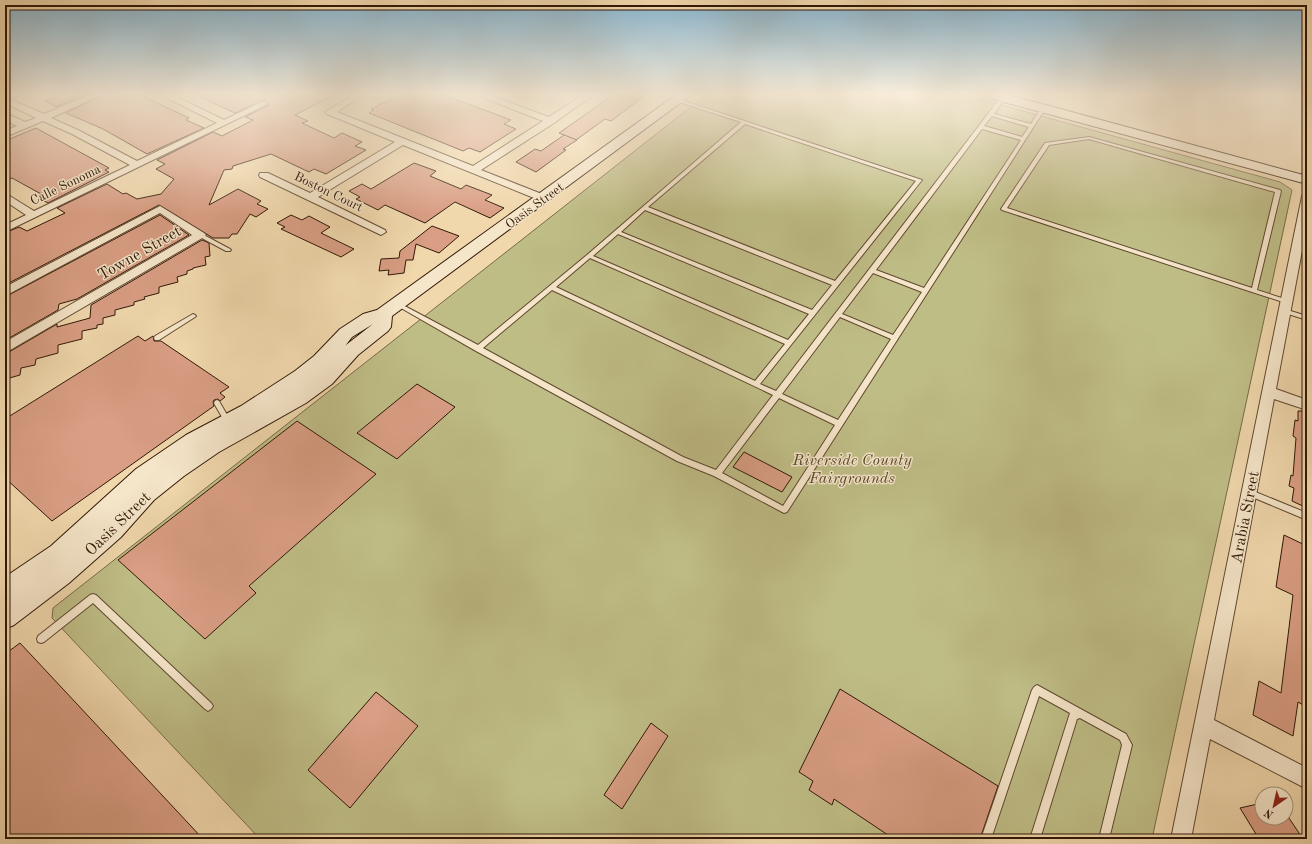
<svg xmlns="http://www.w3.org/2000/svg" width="1312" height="844" font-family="'Old Standard TT',serif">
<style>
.green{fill:#bfbd86;stroke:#786a46}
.building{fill:#d99e84;stroke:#301807}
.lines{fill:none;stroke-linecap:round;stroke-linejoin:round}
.lane-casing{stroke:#604830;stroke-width:2}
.street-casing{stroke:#604830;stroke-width:2}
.secondary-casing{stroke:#301807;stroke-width:2}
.lane{fill:#f5e5c9;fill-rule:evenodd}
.street{fill:#f5e5c9;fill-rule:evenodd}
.secondary{fill:#f5e5c9;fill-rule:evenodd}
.labels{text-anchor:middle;stroke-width:3;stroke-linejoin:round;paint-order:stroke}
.far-street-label{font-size:13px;fill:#301807;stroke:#f5e5c9}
.street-label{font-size:16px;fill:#301807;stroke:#f5e5c9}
.park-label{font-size:16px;font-style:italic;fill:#5b4a2d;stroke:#f5e5c9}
</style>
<rect width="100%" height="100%" fill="#f0d7ac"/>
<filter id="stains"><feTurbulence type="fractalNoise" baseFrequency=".005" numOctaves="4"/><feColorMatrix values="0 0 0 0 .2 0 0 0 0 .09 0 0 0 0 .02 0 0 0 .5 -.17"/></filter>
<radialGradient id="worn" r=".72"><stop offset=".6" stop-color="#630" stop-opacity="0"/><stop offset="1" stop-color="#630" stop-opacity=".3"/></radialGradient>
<path class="green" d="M706,95H965L1280,182L1292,190L1152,839H260L52,618L53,608Z"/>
<g class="building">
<path d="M60,95H84L56,107L45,101Z"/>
<path d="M102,95H140L189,118L186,120L204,128L147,154L103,129L66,113Z"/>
<path d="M196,95H334L295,115L308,121L302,123L334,138L342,133L362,142L355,146L366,150L326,174L314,169L309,172L271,154L233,166L232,169L224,170L209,205L238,189L261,201L257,204L268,209L256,217L250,214L237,234H232L229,238H213L159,205L5,285V233L19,227L27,231L65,213L57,208L107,184L123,194L126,193L137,199L161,194L174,179L156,169L165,164L157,160L213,132L222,136L253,120L245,117L269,105L264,100L235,113Z"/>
<path d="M399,95H444L511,120L504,124L516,129L480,152L469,148L463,151L369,113L374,110L371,109Z"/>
<path d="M613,95H646L611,121L605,119L576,140L559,133Z"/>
<path d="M36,128L109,168L105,170L109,172L48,203L37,197L41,194L12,178L5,181V141Z"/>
<path d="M564,135L577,140L563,149L566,150L536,172L516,162L535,149L541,151Z"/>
<path d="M414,163L436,171L430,176L461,189L466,185L492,195L485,200L504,208L490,218L455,202L425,223L385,205L378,210L356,199L360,197L349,191L362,184L371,189Z"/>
<path d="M160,215L189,235L77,299L59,304L58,310L11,337L5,338V297Z"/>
<path d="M291,215L302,220L309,216L330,227L321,233L354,249L341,257L281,229L285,227L277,223Z"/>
<path d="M432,226L459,236L439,253L416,244L413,260H406L404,273L388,275L389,270L379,271L381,259L399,258L400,251Z"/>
<path d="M202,240L209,243L210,256L205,257L206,265L193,268V269L187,271V274L177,277L178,282L159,287V293L144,297L145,299L134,302V305L115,310V315L103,318V324L97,325V328L82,331V339L58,345V353L36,359L35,365L21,368L20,375L6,379L9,352L57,324V327L90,318L91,305Z"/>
<path d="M138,336L145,341L153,336L154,341H161L229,387L220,393L225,397L220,401L218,399L214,400L213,402L214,406L52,521L5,478V419Z"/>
<path d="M417,384L455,407L397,459L357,433Z"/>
<path d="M1298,411H1307V508L1292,501L1294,488L1289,486L1291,475L1293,476L1296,438L1293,436L1295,420L1298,421Z"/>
<path d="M297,421L376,474L249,586L256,593L205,639L118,560Z"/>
<path d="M744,452L792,477L782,492L733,467Z"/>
<path d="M1284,535L1307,546V707L1298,702L1293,736L1253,715L1259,681L1281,693L1293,595L1276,587Z"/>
<path d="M20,643L203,839H5V654Z"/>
<path d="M840,689L998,786L980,839H894L834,799L832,805L809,790L813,781L799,772Z"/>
<path d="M376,692L418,726L350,808L308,770Z"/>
<path d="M651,723L668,736L622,809L604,795Z"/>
<path d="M1262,803V818H1289L1303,839H1259L1240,808Z"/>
</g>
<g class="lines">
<defs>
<g id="lane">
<path d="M1001,97L1005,98L994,114L1031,124L1041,108L1045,109L787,512L784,513L714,476L677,461L476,351L394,304L397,302L399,303L478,345L587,255L741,122L676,101V100L678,99L922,180L760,384L776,391ZM992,116L1029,127L1022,137L984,126ZM745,124L916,181L835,281L648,207ZM982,129L1021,140L924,288L876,270ZM645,210L832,285L812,310L621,232ZM618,234L809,314L788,340L593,256ZM590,258L785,344L755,381L556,287ZM873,273L922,292L893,335L842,314ZM552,290L773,395L716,470L683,457L483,348ZM840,317L891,339L838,420L782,394ZM779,398L835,425L783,506L722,473Z"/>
<path d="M1089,137L1280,190L1281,191L1257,290L1288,300L1289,301L1288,302L1286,303L1252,292L1002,210L1001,209L1045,143ZM1089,139L1275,192L1252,288L1007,208L1049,145Z"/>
<path d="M200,233L230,249L231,250L230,251H226L198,236V234Z"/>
<path d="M1284,309L1307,316V320L1282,312L1281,311L1282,310Z"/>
<path d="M193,314L195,315L196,316L195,317L159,340H155L154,338L155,336Z"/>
<path d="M217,400L219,401L230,420L232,422L230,424H226L215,405L214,403L215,401Z"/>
<path d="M1248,489L1307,513V520L1245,494L1244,492L1245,490Z"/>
<path d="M93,594L96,595L211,703L213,706L211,709L208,711L205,709L93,603L44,642L41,643L38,642L37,639L38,636L90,595Z"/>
<path d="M1037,685L1126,734L1132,745L1109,839H1099L1122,745L1120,740L1080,718L1077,719L1040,839H1030L1070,713L1039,696L991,839H981L1032,690L1034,687Z"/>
</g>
<g id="street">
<path d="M89,95H101L51,118L78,130L137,161L217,123L161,95H173L224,120L261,102L264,101L268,104L5,232V225L26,215L5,201V193L34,211L130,165L72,134L43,121L5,137V131L17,126L5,120V113L25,122L36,118L5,103V97L44,114Z"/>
<path d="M353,95H364L337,112L473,166L543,121L476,95H489L549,117L582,95H593L554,123L481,170L547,196L548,198L547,200H539L403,145L318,197L385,230L386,232L381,235L260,177L259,175L260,173H268L310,193L395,142L327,114L325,112Z"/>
<path d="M1307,193V224L1276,389L1307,400V410L1274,399L1214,720L1307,768V789L1210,739L1191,839H1171L1302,196Z"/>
<path d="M160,206L204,233L206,235L204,237L5,353V342L192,235L160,213L5,296V287Z"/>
</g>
<g id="secondary">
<path d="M5,95H15L13,98L5,101Z"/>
<path d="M676,95H691L392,316L391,327L388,331L358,355L332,384L306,403L219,452L184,476L154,500L121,537L69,583L14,625L5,629V602H6H5V577L51,546L136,469L186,435L241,406L295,371L314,356L340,329L363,314L377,310ZM373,324L346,345L345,346L352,337Z"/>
<path d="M987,95H1009L1307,176V184L989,98Z"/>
</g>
</defs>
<use href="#lane" class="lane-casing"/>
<use href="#street" class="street-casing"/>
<use href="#secondary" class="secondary-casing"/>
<use href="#lane" class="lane"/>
<use href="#street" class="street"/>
<use href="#secondary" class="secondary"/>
</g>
<linearGradient id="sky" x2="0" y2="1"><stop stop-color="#89b6d0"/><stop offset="0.44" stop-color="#f8edda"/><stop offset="1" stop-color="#f8edda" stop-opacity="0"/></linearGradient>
<rect width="1312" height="214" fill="url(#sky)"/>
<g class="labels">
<g class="far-street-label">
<text transform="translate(65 184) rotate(-26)" y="5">Calle Sonoma</text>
<text transform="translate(329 191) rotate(26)" y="5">Boston Court</text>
<text transform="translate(534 205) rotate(-36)" y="5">Oasis Street</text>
</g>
<g class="street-label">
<text transform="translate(139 252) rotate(-30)" y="6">Towne Street</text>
<text transform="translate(1244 517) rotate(-79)" y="6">Arabia Street</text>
<text transform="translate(117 523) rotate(-44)" y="6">Oasis Street</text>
</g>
<g class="park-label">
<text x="852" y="465">Riverside County<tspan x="852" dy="18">Fairgrounds</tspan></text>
</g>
</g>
<rect width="1312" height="844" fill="none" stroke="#f0d7ac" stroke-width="20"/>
<rect x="6" y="6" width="1300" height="832" fill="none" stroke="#301807" stroke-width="2"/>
<rect x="10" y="10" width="1292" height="824" fill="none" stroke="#301807"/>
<g transform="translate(1274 806) rotate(214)"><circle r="19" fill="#f5e5c9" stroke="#a6937b"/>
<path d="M0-3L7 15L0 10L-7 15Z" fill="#8f2418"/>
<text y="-6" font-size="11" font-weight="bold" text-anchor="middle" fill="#301807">N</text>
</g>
<rect width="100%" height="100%" filter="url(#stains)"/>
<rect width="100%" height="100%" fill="url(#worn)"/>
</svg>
